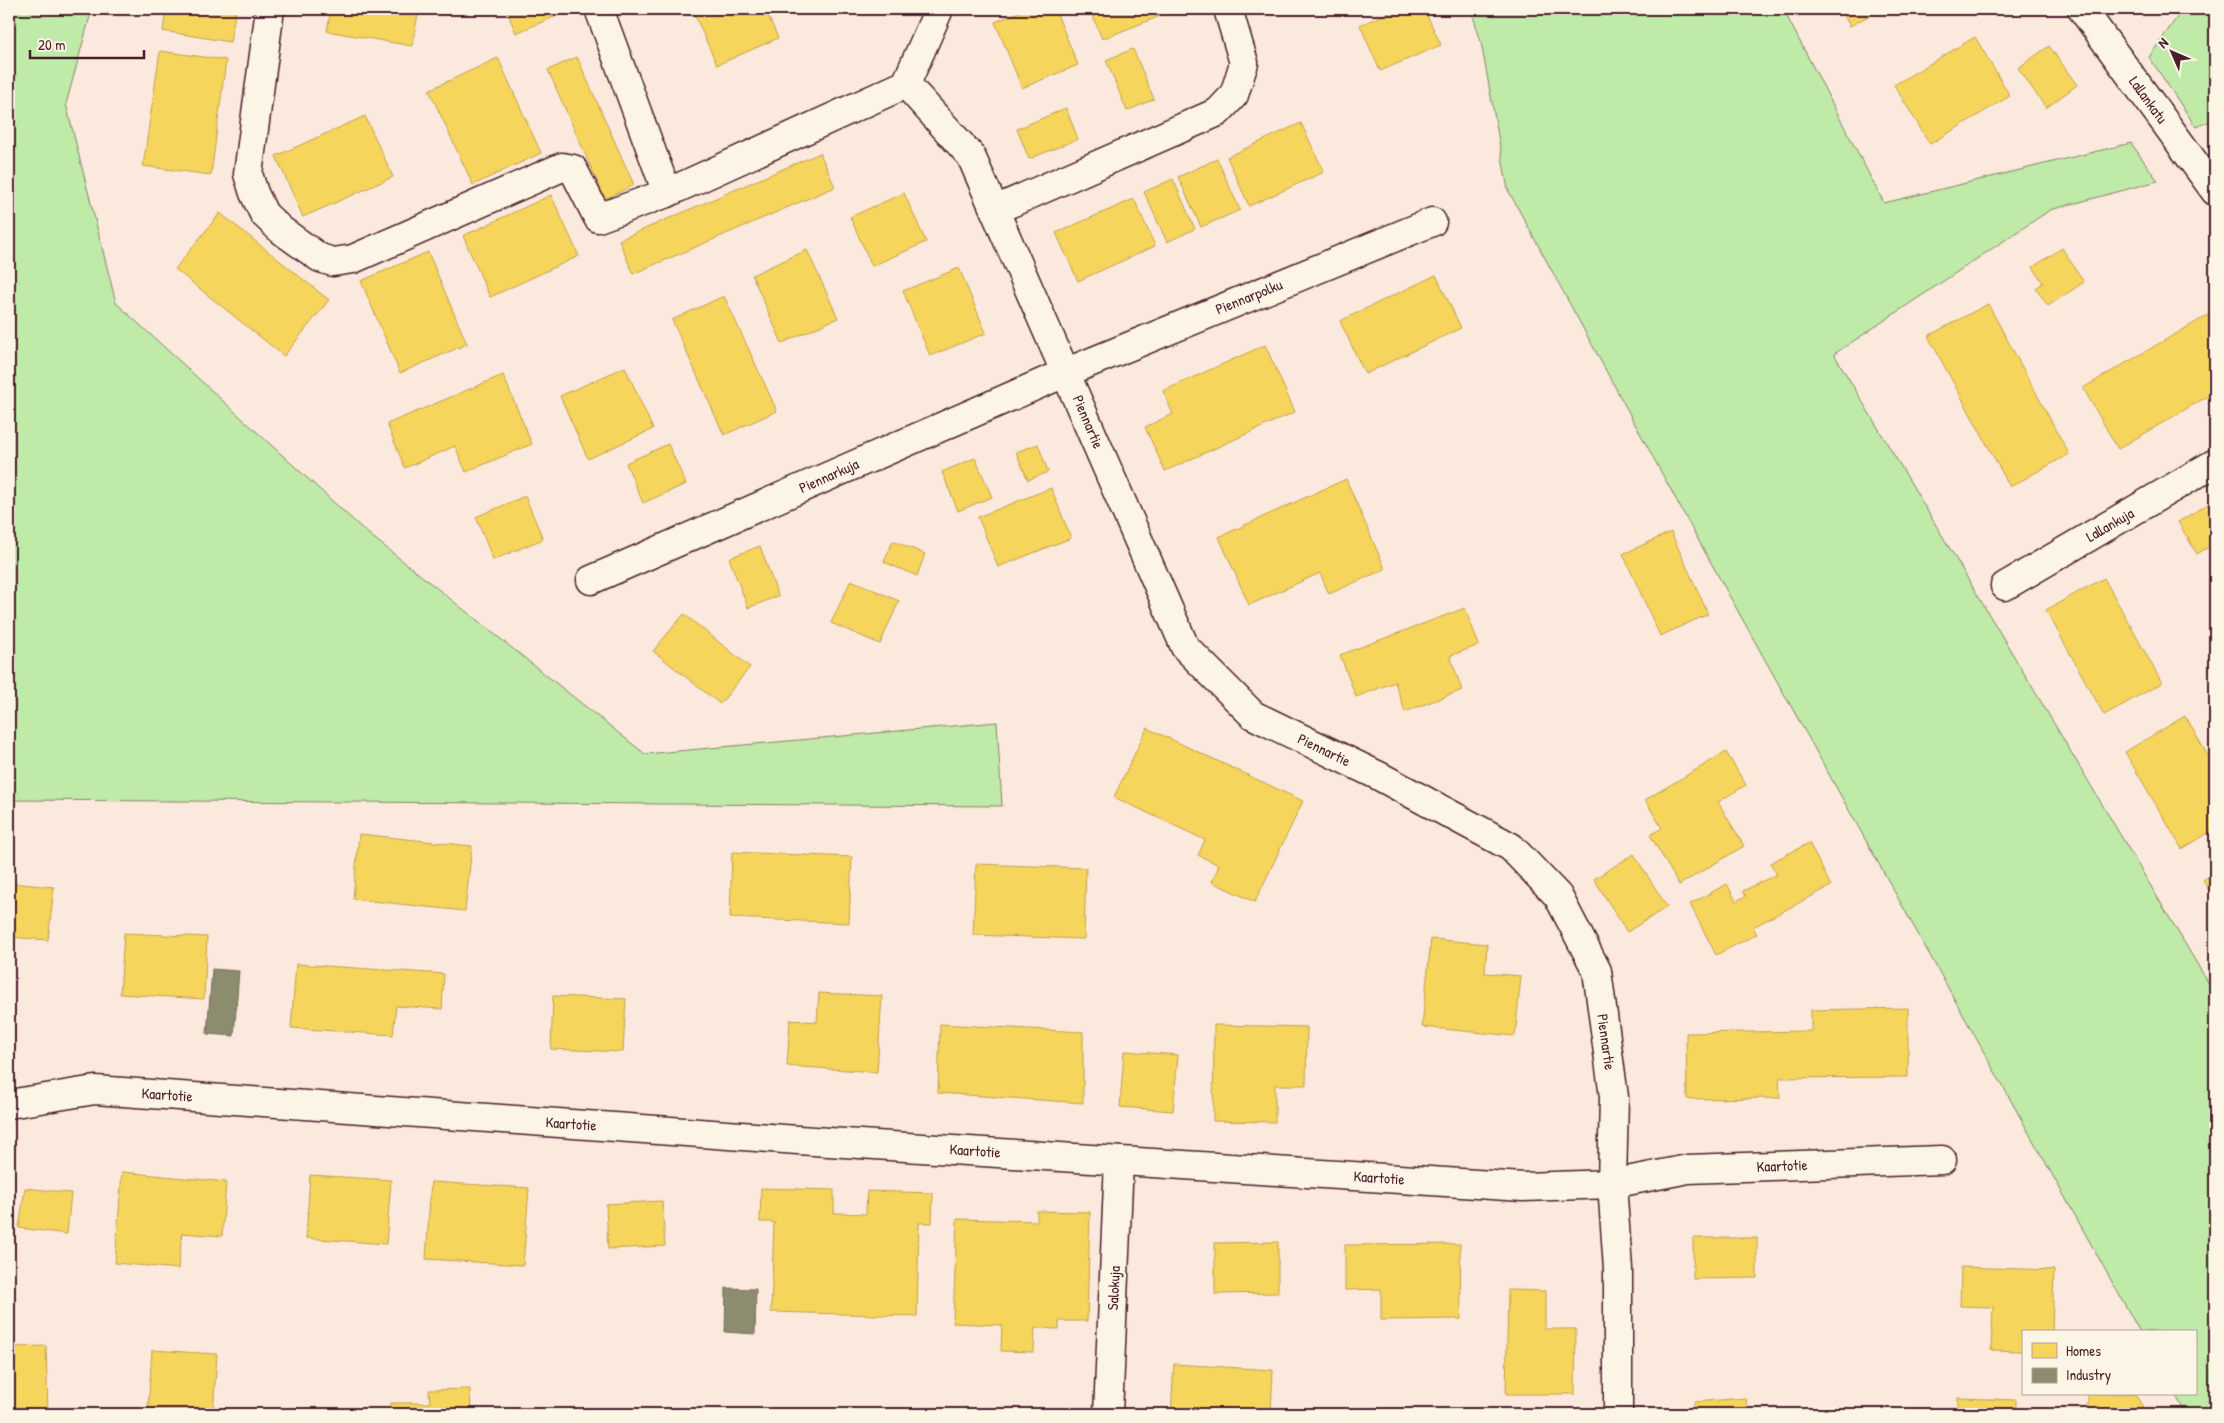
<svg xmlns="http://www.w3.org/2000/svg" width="2224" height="1423" font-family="'Patrick Hand',sans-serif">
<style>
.green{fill:#bfeaa7;stroke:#848469}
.homes{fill:#f6d55c;stroke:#c29e4d}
.industry{fill:#8c8c6e;stroke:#786b5a}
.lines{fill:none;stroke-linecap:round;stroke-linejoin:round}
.minor-casing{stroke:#4a1f2b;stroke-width:31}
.minor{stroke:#fcf5e5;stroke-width:28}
.labels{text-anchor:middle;stroke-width:5;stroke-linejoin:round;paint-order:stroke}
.street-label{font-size:15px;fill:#4a1f2b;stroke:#fcf5e5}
</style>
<rect width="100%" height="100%" fill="#fae9dc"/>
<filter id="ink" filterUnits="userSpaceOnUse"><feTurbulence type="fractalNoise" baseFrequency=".02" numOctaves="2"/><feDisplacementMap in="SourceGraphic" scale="10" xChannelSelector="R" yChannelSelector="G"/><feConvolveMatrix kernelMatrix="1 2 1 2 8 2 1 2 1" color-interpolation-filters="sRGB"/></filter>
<g filter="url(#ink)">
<g class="green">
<path d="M9,9H92L66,104L116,303L365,531L645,754L997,722L1002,806L9,800Z"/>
<path d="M1471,9H1783L1884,203L2131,143L2158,181L2050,210L1834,354L2215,994V1414H2186L2175,1394H2195V1332H2140L1691,527L1508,190L1481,42Z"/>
<path d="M2183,9H2215V119L2196,127L2149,57Z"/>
</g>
<g class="homes">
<path d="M166,9H236L230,42L163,31Z"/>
<path d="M331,9H419L412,46L327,31Z"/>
<path d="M506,9H573L516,33Z"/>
<path d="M692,9H765L778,38L717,65Z"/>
<path d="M1026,9H1055L1078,65L1022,88L995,22Z"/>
<path d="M1090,9H1178L1102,39Z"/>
<path d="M1398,9H1424L1441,45L1380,71L1360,25Z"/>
<path d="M1840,9H1881L1850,26Z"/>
<path d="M1975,37L2010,96L1930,144L1894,85Z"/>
<path d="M2049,46L2077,85L2046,108L2018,68Z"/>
<path d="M1133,49L1154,99L1127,111L1106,60Z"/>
<path d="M160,51L226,60L211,175L143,166Z"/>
<path d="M577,57L634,185L605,199L548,70Z"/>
<path d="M498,58L541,153L473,185L429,90Z"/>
<path d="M1066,108L1078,139L1029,159L1017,129Z"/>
<path d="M365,116L393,177L303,217L276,156Z"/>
<path d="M1301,123L1324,172L1249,206L1227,157Z"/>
<path d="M820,153L835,187L633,274L619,240Z"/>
<path d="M1217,159L1240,210L1201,227L1178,177Z"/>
<path d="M1173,179L1195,229L1167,242L1144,192Z"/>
<path d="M904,193L926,242L872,266L850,217Z"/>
<path d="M551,195L579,256L490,297L463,236Z"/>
<path d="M1134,199L1155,246L1078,281L1056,233Z"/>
<path d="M220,213L329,300L284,356L175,269Z"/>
<path d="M2062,248L2084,282L2048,306L2036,288L2043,283L2033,267Z"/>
<path d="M807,250L838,318L782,343L752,275Z"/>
<path d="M428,252L467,344L400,373L361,281Z"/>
<path d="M959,268L986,333L930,356L903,291Z"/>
<path d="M1436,275L1461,328L1365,374L1340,321Z"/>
<path d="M724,296L777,411L724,435L672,320Z"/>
<path d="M1988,304L2069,454L2010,487L1928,336Z"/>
<path d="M2215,311V392L2118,449L2083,388Z"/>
<path d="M1265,345L1295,412L1165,471L1145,427L1173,414L1163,391Z"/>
<path d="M625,367L653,429L588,459L560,396Z"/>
<path d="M503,375L532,444L466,472L455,446L405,468L387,424Z"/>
<path d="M668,444L686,484L643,503L626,463Z"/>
<path d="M1038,444L1048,472L1028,480L1016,452Z"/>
<path d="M975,458L992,497L958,511L942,472Z"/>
<path d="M1346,479L1385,569L1329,594L1320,573L1249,605L1219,537Z"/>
<path d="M1051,488L1071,538L998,567L978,517Z"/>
<path d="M525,496L543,539L493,560L476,517Z"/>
<path d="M2215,500V543L2197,554L2178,522Z"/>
<path d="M1671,532L1708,614L1660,636L1623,554Z"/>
<path d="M893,541L925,554L917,576L884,562Z"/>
<path d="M760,546L778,596L748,608L729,558Z"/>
<path d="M2104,578L2162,683L2104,715L2046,610Z"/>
<path d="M851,580L899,601L880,644L831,623Z"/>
<path d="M1465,608L1479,645L1450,656L1462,690L1405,712L1395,682L1356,697L1340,655Z"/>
<path d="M684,614L750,667L720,704L653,651Z"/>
<path d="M2185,716L2215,768V829L2182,849L2125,752Z"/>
<path d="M1147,728L1303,801L1255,902L1212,882L1219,865L1198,855L1205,840L1114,797Z"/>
<path d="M1726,752L1746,785L1718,802L1744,846L1679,885L1650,835L1662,828L1645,800Z"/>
<path d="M359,834L472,846L465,911L353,899Z"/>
<path d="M1809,843L1831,886L1753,927L1757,934L1716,955L1690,904L1727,884L1736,901L1746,896L1743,891L1777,874L1770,863Z"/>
<path d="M732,852L852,857L849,923L730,918Z"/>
<path d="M1634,854L1667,907L1627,932L1594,879Z"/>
<path d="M976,864L1086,868L1084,939L973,935Z"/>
<path d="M2215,873V901L2203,880Z"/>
<path d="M9,883L54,887L48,940L9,937Z"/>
<path d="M124,933L207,937L204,999L120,994Z"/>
<path d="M1431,939L1487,944L1485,973L1521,976L1515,1036L1422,1027Z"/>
<path d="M296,964L444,974L442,1009L396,1006L393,1035L291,1028Z"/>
<path d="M819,993L882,996L877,1072L787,1066L790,1020L817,1022Z"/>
<path d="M553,996L626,999L623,1052L551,1049Z"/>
<path d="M1908,1008V1077L1779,1078L1780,1098L1687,1099L1686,1033L1811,1031V1010Z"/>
<path d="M940,1024L1083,1032V1103L938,1093Z"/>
<path d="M1214,1025L1307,1027L1306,1085H1275V1122L1213,1121Z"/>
<path d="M1124,1051L1178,1055L1173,1111L1120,1107Z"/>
<path d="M122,1172L226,1182L222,1236L182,1233L178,1269L115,1263Z"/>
<path d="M310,1175L391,1180L386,1244L306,1238Z"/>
<path d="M431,1182L529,1188L523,1265L426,1259Z"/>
<path d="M25,1188L71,1193L67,1234L19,1228Z"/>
<path d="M761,1188L834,1190V1213L866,1214L867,1191L933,1193L932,1223H919L917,1316L771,1312L774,1222H760Z"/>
<path d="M662,1201L665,1246L608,1249L606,1204Z"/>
<path d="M1037,1211L1090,1212L1087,1321H1059V1329L1035,1328L1034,1352L1001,1351L1002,1325L953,1323L957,1219L1037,1221Z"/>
<path d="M1693,1238H1757V1278L1693,1279Z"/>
<path d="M1278,1242V1293L1215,1294V1243Z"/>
<path d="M1460,1244L1461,1319L1381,1320V1289L1345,1290V1245Z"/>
<path d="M1961,1267L2054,1270L2052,1332H2023V1351L1991,1350L1993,1307L1960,1306Z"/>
<path d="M1508,1290L1545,1291V1329H1576L1575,1394H1506Z"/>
<path d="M46,1346L48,1414H9V1347Z"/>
<path d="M152,1350L217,1354L213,1414L148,1410Z"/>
<path d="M1174,1364L1273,1370L1271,1414H1171Z"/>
<path d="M470,1389L471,1414H390V1403H430L429,1390Z"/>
<path d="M2088,1394H2135L2147,1414H2074V1412H2088Z"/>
<path d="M1746,1398L1748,1414H1695L1694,1402Z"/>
<path d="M1958,1398L2016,1400V1414H1958Z"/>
</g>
<g class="industry">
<path d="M212,969L239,971L234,1036L207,1034Z"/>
<path d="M726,1288L756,1289L755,1334L725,1332Z"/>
</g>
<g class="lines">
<defs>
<g id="minor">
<path d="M270,9L248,174L254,193L264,214L281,230L320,258L333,262L353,259L562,167L573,169L598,218L667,193"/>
<path d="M599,9L667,193L906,84L939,9"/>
<path d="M2082,9L2215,191"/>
<path d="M906,84L971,156L1185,647L1253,715L1379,776L1511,847L1558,896L1597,971L1614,1097L1612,1184L1618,1269V1414"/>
<path d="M995,210L1218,112L1234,95L1244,63L1228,9"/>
<path d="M591,580L1067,372L1432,222"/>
<path d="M2005,586L2215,463"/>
<path d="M9,1104L95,1090L798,1140L1523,1187L1612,1184L1688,1169L1942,1160"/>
<path d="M1108,1414L1119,1161"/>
</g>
</defs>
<use href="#minor" class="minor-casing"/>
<use href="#minor" class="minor"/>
</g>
</g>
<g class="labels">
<g class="street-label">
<text transform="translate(2148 100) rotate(54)" y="5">Lallankatu</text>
<text transform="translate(1249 297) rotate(-22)" y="5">Piennarpolku</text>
<text transform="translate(1088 422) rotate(67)" y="5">Piennartie</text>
<text transform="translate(829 476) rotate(-24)" y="5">Piennarkuja</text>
<text transform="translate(2110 525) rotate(-30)" y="5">Lallankuja</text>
<text transform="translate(1324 750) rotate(26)" y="5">Piennartie</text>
<text transform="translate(1606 1042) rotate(82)" y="5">Piennartie</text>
<text transform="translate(167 1095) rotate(4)" y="5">Kaartotie</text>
<text transform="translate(571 1124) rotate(4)" y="5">Kaartotie</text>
<text transform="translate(975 1151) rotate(4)" y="5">Kaartotie</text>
<text transform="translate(1782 1166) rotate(-2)" y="5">Kaartotie</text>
<text transform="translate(1379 1178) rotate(4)" y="5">Kaartotie</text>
<text transform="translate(1114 1288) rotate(-87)" y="5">Salokuja</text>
</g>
</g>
<rect width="2224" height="1423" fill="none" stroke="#fcf5e5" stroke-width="30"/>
<rect x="15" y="15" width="2194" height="1393" fill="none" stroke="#4a1f2b" stroke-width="2" filter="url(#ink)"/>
<rect x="2022" y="1330" width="175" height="65" fill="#fcf5e5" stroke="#b59f9b"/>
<rect x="2032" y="1343" width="25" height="15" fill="#f6d55c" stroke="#b59f9b"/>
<text x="2066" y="1356" font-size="15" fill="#4a1f2b">Homes</text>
<rect x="2032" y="1368" width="25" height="15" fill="#8c8c6e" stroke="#b59f9b"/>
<text x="2066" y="1380" font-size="15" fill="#4a1f2b">Industry</text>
<g transform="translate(2172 52) rotate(315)" stroke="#fcf5e5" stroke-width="4" paint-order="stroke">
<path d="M0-4L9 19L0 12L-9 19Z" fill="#4a1f2b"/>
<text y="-8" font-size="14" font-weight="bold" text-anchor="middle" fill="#4a1f2b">N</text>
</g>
<path d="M30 50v8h114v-8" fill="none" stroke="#4a1f2b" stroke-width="2.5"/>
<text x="38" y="50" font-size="15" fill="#4a1f2b" stroke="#fcf5e5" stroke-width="4" paint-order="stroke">20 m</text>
</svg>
